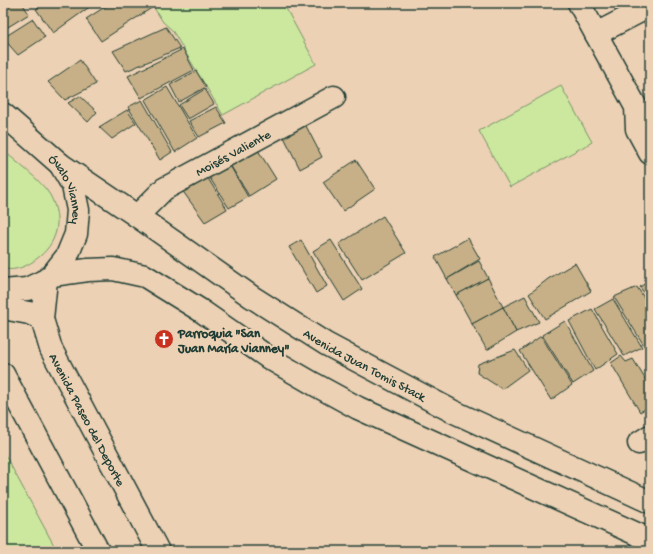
<svg xmlns="http://www.w3.org/2000/svg" width="653" height="554" font-family="'Gochi Hand',sans-serif">
<style>
.green{fill:#cce89e;stroke:#769269}
.building{fill:#c7b087;stroke:#1f3d34}
.lines{fill:none;stroke-linecap:round;stroke-linejoin:round}
.minor-casing{stroke:#1f3d34;stroke-width:25}
.major-casing{stroke:#1f3d34;stroke-width:25}
.minor{stroke:#edd1b4;stroke-width:22}
.major{stroke:#edd1b4;stroke-width:22}
.labels{text-anchor:middle;stroke-width:4;stroke-linejoin:round;paint-order:stroke}
.street-label{font-size:13px;fill:#1f3d34;stroke:#edd1b4}
.poi-label{font-size:13px;font-weight:bold;fill:#1f3d34;stroke:#edd1b4;text-anchor:start}
</style>
<rect width="100%" height="100%" fill="#edd1b4"/>
<filter id="ink" filterUnits="userSpaceOnUse"><feTurbulence type="fractalNoise" baseFrequency=".025" numOctaves="2"/><feDisplacementMap in="SourceGraphic" scale="8" xChannelSelector="R" yChannelSelector="G"/><feConvolveMatrix kernelMatrix="1 2 1 2 8 2 1 2 1" color-interpolation-filters="sRGB"/></filter>
<g filter="url(#ink)">
<g class="green">
<path d="M151,3H283L316,64L223,115L172,30L163,22Z"/>
<path d="M561,86L592,142L510,187L479,131Z"/>
<path d="M3,150C17,163 41,180 50,195C63,220 58,244 35,260C30,264 22,268 15,269C12,270 7,269 3,269Z"/>
<path d="M3,451L57,551H3Z"/>
</g>
<g class="building">
<path d="M3,3H22L29,14L3,30Z"/>
<path d="M45,3H95L53,33L36,9Z"/>
<path d="M111,3H151L153,7L101,41L86,19Z"/>
<path d="M33,19L45,37L18,55L3,38Z"/>
<path d="M166,27L180,48L126,71L113,51Z"/>
<path d="M183,49L194,70L141,98L128,76Z"/>
<path d="M80,60L96,84L65,100L48,82Z"/>
<path d="M196,71L206,87L179,102L170,85Z"/>
<path d="M167,87L197,138L175,152L145,100Z"/>
<path d="M205,89L214,104L188,119L179,105Z"/>
<path d="M80,96L97,112L88,122L68,103Z"/>
<path d="M142,100L172,152L160,160L128,107Z"/>
<path d="M216,107L226,123L199,137L189,121Z"/>
<path d="M127,110L136,123L112,139L99,127Z"/>
<path d="M305,124L322,157L300,169L283,135Z"/>
<path d="M256,147L276,179L249,196L229,163Z"/>
<path d="M356,160L375,189L343,211L323,182Z"/>
<path d="M228,162L248,197L229,208L206,172Z"/>
<path d="M204,172L227,209L205,222L179,186Z"/>
<path d="M383,216L406,253L362,280L339,244Z"/>
<path d="M468,238L480,259L447,279L435,257Z"/>
<path d="M301,240L327,286L316,293L289,247Z"/>
<path d="M331,240L362,289L344,301L313,251Z"/>
<path d="M479,261L488,278L456,295L447,279Z"/>
<path d="M575,263L591,291L545,319L529,294L548,279Z"/>
<path d="M488,278L503,307L472,324L456,295Z"/>
<path d="M650,280V302L640,287Z"/>
<path d="M637,287L650,307V343L645,347L614,297Z"/>
<path d="M525,296L539,322L516,332L503,307Z"/>
<path d="M613,299L642,347L624,356L595,309Z"/>
<path d="M503,307L516,332L487,350L472,324Z"/>
<path d="M592,309L618,354L595,370L569,321Z"/>
<path d="M565,321L593,371L573,384L542,335Z"/>
<path d="M541,336L572,385L551,400L520,351Z"/>
<path d="M515,350L528,370L502,389L477,373L478,364Z"/>
<path d="M621,356L626,362L633,359L650,387V406L640,412L611,363Z"/>
</g>
<g class="lines">
<defs>
<g id="minor">
<path d="M579,3L636,107L637,129L650,153"/>
<path d="M596,34L650,6"/>
<path id="s1" d="M137,216L164,189L334,97"/>
<path d="M639,443L650,436"/>
</g>
<g id="major">
<path id="s2" d="M3,114L60,164L73,186L78,210L76,234L67,256L52,275L46,280L27,289L3,291"/>
<path id="s3" d="M60,164L137,216L252,297L326,344L452,411L650,502"/>
<path d="M52,275L88,270L113,269L145,276L200,310L269,358L314,384L358,408L650,540"/>
<path id="s4" d="M46,280L42,319L51,349L158,551"/>
<path d="M3,308L29,313L42,319"/>
<path d="M3,374L98,551"/>
</g>
</defs>
<use href="#minor" class="minor-casing"/>
<use href="#major" class="major-casing"/>
<use href="#minor" class="minor"/>
<use href="#major" class="major"/>
</g>
</g>
<defs>
<symbol id="church-disc" viewBox="-11 -11 22 22"><circle r="9.5" fill="#c8321e" stroke="#edd1b4"/><path d="M-1.2-6h2.4v3.5h3.3v2.4h-3.3V6h-2.4V-.1h-3.3v-2.4h3.3Z" fill="#fff"/></symbol>
</defs>
<g fill-rule="evenodd">
<use href="#church-disc" x="153" y="328" width="22" height="22"/>
</g>
<g class="labels">
<g class="street-label">
<text dy="5" stroke="none"><textPath href="#s1" startOffset="116">Moisés Valiente</textPath></text>
<text dy="5" stroke="none"><textPath href="#s2" startOffset="102">Óvalo Vianney</textPath></text>
<text dy="5" stroke="none"><textPath href="#s3" startOffset="365">Avenida Juan Tomis Stack</textPath></text>
<text dy="5" stroke="none"><textPath href="#s4" startOffset="150">Avenida Paseo del Deporte</textPath></text>
</g>
<g class="poi-label">
<text x="178" y="337">Parroquia "San<tspan x="178" dy="15">Juan María Vianney"</tspan></text>
</g>
</g>
<rect width="653" height="554" fill="none" stroke="#edd1b4" stroke-width="16"/>
<rect x="8" y="8" width="637" height="538" fill="none" stroke="#1f3d34" stroke-width="1.5" filter="url(#ink)"/>
</svg>
